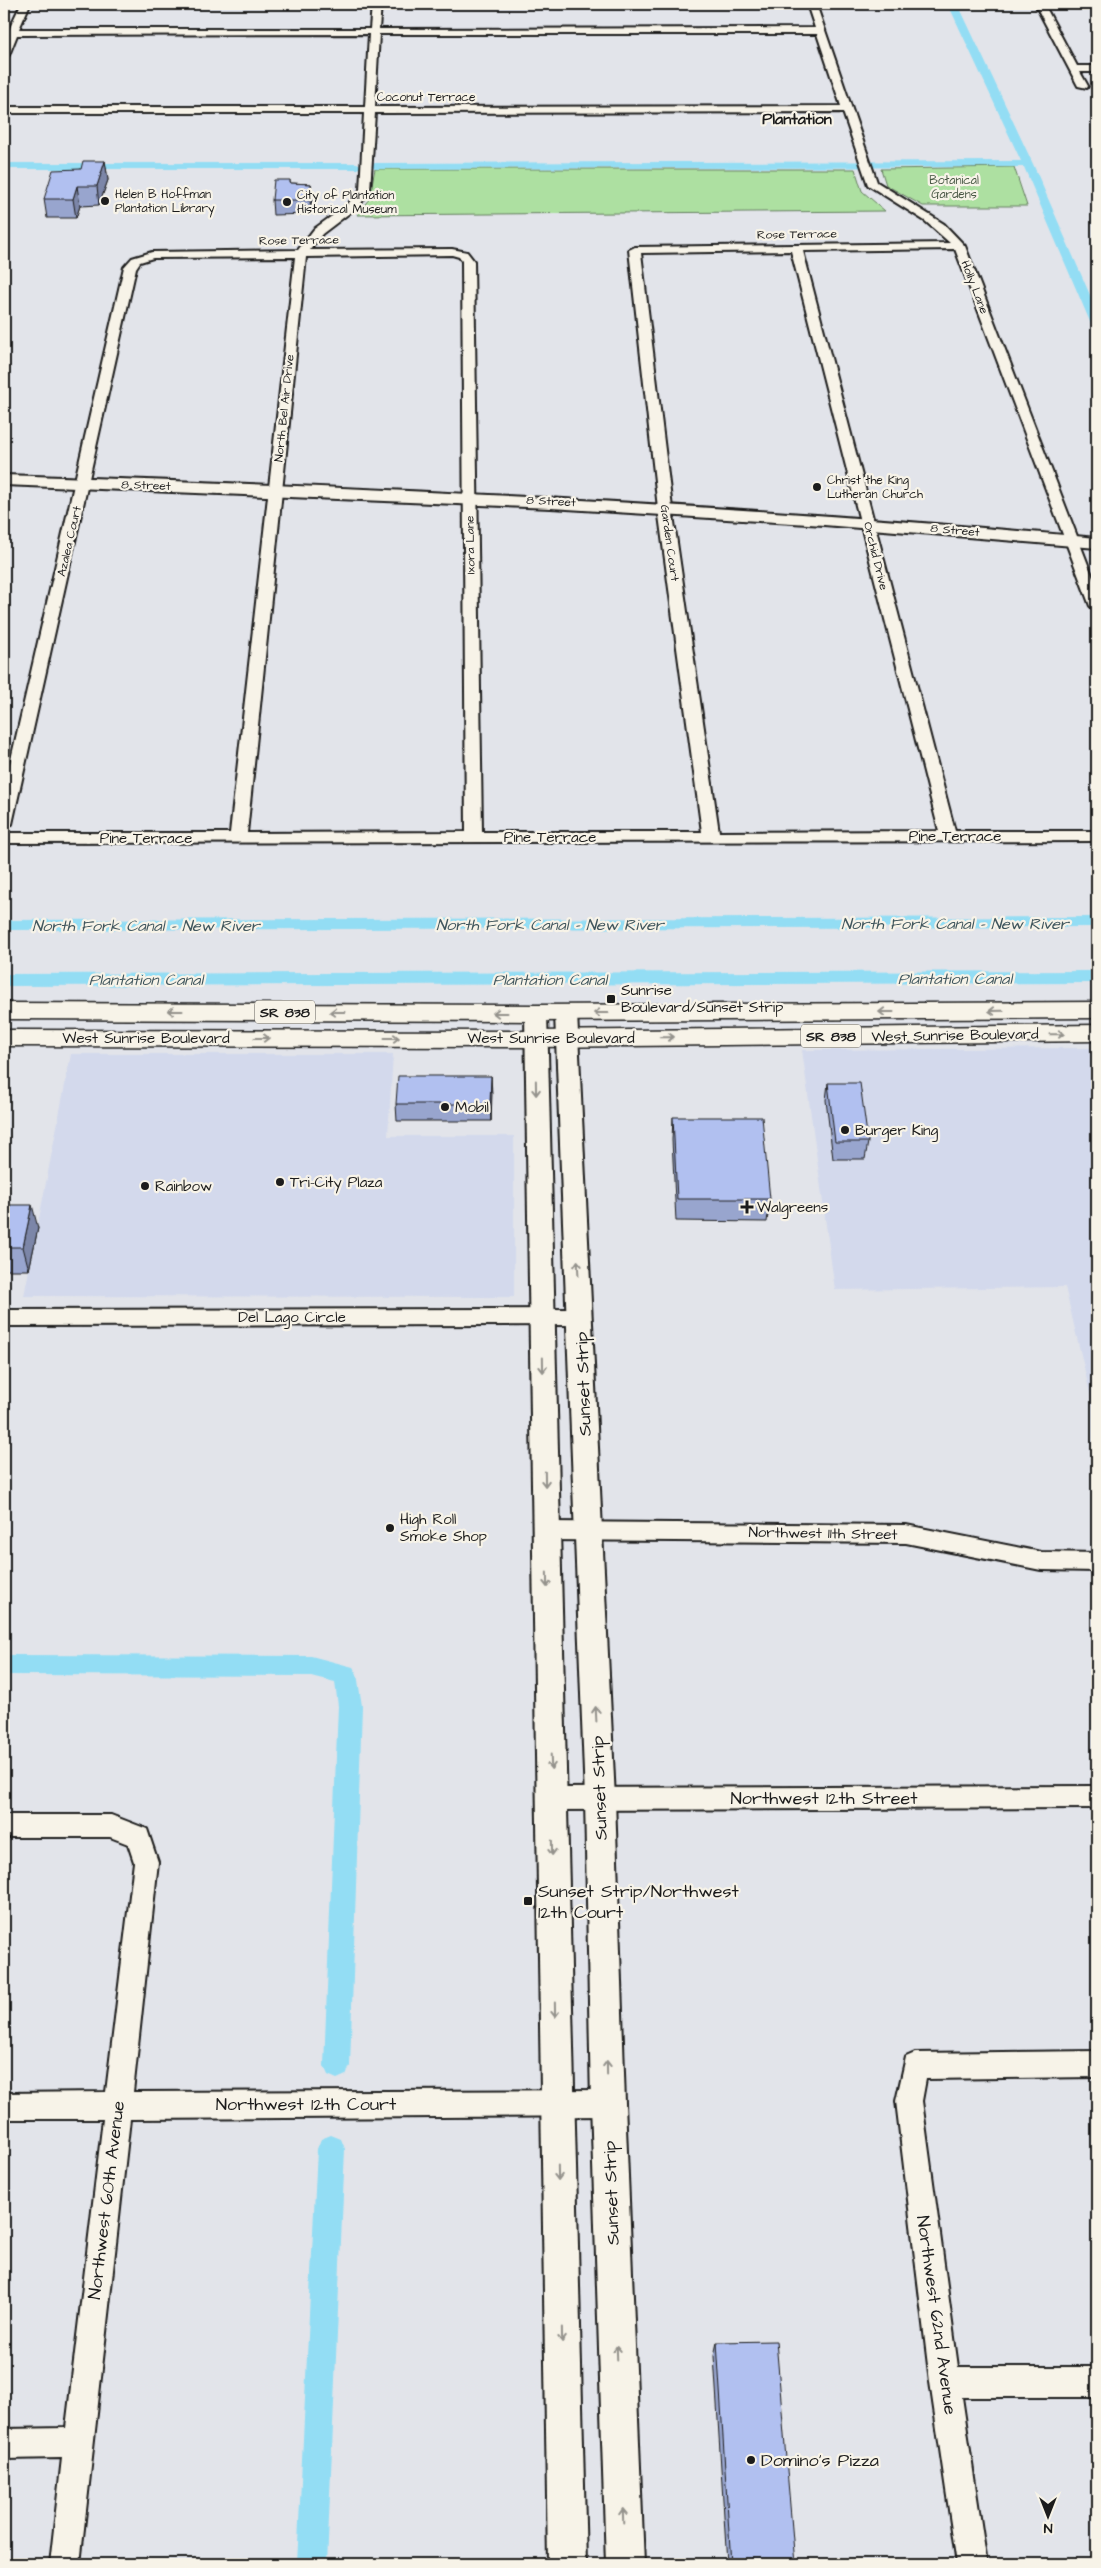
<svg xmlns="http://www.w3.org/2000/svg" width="1101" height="2568" font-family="'Architects Daughter',sans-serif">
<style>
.built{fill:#d3d9ec}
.green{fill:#ade0a1;stroke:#647e5e}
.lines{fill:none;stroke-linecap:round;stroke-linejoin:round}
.canal{fill:#93ddf4;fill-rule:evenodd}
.minor-casing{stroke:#1c1c1c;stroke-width:4}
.tertiary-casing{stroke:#1c1c1c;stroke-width:4}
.trunk-casing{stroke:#1c1c1c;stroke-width:3}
.minor{fill:#f7f3e8;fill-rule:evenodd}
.tertiary{fill:#f7f3e8;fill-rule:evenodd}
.trunk{fill:#f7f3e8;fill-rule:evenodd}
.wall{fill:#98a5ce;stroke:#1c1c1c}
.shaded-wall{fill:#7c86a8;stroke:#1c1c1c}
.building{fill:#b1c0f0;stroke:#1c1c1c}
.oneway{stroke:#94928c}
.poi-dot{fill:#1c1c1c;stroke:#f7f3e8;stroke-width:2}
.labels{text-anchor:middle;stroke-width:4.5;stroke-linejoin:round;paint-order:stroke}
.far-street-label{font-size:12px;fill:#1c1c1c;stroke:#f7f3e8}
.far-park-label{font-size:12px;fill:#485744;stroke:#f7f3e8}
.far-poi-label{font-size:12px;fill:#1c1c1c;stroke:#f7f3e8;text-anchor:start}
.shield{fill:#f7f3e8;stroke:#5e5c59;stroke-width:1}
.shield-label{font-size:14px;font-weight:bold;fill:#1c1c1c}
.street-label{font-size:15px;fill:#1c1c1c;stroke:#f7f3e8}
.poi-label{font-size:15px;fill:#1c1c1c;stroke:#f7f3e8;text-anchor:start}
.far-district-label{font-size:16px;font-weight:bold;fill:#1c1c1c;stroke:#f7f3e8}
.water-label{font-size:16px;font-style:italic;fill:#40565d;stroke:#f7f3e8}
.near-street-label{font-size:18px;fill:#1c1c1c;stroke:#f7f3e8}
.near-poi-label{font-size:18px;fill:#1c1c1c;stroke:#f7f3e8;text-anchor:start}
</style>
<rect width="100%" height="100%" fill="#e2e4ea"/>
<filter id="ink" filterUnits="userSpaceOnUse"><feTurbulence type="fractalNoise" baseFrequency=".02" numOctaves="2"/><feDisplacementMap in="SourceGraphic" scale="10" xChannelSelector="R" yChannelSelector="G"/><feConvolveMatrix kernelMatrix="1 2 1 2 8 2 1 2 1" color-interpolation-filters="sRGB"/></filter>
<g filter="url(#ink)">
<g class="built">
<path d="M1097,1048V1414H1095L1065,1287L835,1290L802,1050Z"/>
<path d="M71,1054H393L388,1136H514V1297L24,1296Z"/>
</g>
<g class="green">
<path d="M1014,167L1027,206H923L886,185L881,169Z"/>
<path d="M375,169H855L862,191L885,211L357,215L369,199Z"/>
</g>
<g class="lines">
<g class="canal">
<path d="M948,4H958L1033,164L1097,311V328L1091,324L1024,167L375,169L370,166L375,163L1021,161Z"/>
<path d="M4,163H357L362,166L357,169H4Z"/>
<path d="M1097,917V927L4,930V920Z"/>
<path d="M1097,971V983L4,986V974Z"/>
<path d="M4,1655L311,1656L353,1667L357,1674L362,1706L350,2066L346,2075L337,2079L328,2075L324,2066L338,1706L335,1682L311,1676L4,1675Z"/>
<path d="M331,2135L341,2139L345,2149L327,2564H297L317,2149L321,2139Z"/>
</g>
<defs>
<g id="minor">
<path d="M21,4H30L19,29H370L372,4H381L379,29L815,28L807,4H816L877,182L944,224L965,246L1097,588V610L1090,606L955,249L803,251L955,831H1097V841L4,843V833H230L295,257L153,258L140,262L136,268L12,824L4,829V790L124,267L132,258L152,252L298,250L314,229L347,205L360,190L364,113H4V107H365L369,34L17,35L9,55L4,58C4,37 12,23 21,4ZM379,34H817L841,106L375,107ZM843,112L868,185L925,221L950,243L635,247L629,250L658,508L702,832H482L474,261L467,252L452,249L310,250L322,234L360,205L370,190L375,113ZM791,251L939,831L719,832L672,508L641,253ZM452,255L459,257L462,261L466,832L247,833L306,257Z"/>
<path d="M1035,4H1044L1077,66H1097V72H1080L1088,86L1087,88L1078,86Z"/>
<path d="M580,1309L587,1312L590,1317L587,1322L580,1325L4,1326V1310Z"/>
<path d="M546,1522L906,1525L1041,1552L1097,1553V1571L1041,1570L906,1543L546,1540L538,1537L535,1531L538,1525Z"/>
<path d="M1097,1786V1808L552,1810L543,1807L540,1799L543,1791L552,1788Z"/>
<path d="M4,1815H111L147,1829L158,1862L133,2092L608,2090L618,2094L621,2103L618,2112L608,2116L130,2119L80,2564H50L62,2458L4,2459V2429L66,2428L103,2119H4V2093L106,2092L134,1862L128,1844L110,1837H4Z"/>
<path d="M1097,2051V2077L926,2079L922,2101L958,2367H1097V2397H962L987,2564H957L930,2382L896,2101L906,2057L915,2053Z"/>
</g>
<g id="tertiary">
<path d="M4,475C369,487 733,504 1097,538V548L824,525L551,508L4,485Z"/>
<path d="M536,1006L544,1008L547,1013L586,2564H548L525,1013L528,1008Z"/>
<path d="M566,1006L574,1008L577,1013L615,1799L625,2103L644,2564H606L591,2103L585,1799L555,1013L558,1008Z"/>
</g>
<g id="trunk">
<path d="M1097,1002V1018L536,1021L4,1019V1003L536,1005Z"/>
<path d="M1097,1025V1041L536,1047L4,1046V1030L536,1031Z"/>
</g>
</defs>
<use href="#minor" class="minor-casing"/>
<use href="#tertiary" class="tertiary-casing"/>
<use href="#trunk" class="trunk-casing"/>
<use href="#minor" class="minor"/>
<use href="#tertiary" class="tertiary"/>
<use href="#trunk" class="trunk"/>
</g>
<g class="wall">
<path d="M105,161L108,180L99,205L80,206L76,218H47L44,199L81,169Z"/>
<path d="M290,180V183L311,184L312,198L311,214L273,215L272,200Z"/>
<path d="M491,1076V1121H397L396,1104Z"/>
<path d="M828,1083L868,1142L865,1159H833L826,1100Z"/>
<path d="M673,1117L770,1199L767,1222L676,1221L672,1140Z"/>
<path d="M4,1205L38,1228L29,1270H4Z"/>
<path d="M717,2342L795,2564H727L714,2356Z"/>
</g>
<g class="shaded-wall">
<path d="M105,161L108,180L99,205L97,186Z"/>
<path d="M311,184L312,198L311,214L310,200Z"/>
<path d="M77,186L80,206L76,218L73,199Z"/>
<path d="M491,1076L492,1094L491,1121L490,1104Z"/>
<path d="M32,1205L38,1228L29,1270L23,1247Z"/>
</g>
<g class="building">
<path d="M83,161H105L97,186H77L73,199H44L53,170L81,169Z"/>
<path d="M274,180H290V183L311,184L310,200H272Z"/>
<path d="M398,1076H491L490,1104H396Z"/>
<path d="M828,1083H860L868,1142H835Z"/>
<path d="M673,1117H762L770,1199H677Z"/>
<path d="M4,1205H32L23,1247H4Z"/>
<path d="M776,2341L795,2564H731L717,2342Z"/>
</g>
<defs><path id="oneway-shaft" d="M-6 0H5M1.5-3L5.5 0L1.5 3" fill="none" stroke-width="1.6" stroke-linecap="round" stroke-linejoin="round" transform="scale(1.25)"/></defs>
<g class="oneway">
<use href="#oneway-shaft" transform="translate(175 1011) rotate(-180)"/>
<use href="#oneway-shaft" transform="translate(996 1011) rotate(179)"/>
<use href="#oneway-shaft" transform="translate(337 1012) rotate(-180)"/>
<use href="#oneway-shaft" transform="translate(886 1012) rotate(180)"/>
<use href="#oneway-shaft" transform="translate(500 1013) rotate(-180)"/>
<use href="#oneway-shaft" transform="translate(601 1013) rotate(180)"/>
<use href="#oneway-shaft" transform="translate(1057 1034) rotate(-1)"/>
<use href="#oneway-shaft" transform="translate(667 1037) rotate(-1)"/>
<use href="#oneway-shaft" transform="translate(262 1038)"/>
<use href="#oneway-shaft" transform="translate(392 1038)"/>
<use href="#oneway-shaft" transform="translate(536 1088) rotate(89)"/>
<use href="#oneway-shaft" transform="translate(578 1268) rotate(-93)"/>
<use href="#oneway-shaft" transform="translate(543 1365) rotate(89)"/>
<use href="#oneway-shaft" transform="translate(545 1479) rotate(89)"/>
<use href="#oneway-shaft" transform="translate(547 1580) rotate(89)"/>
<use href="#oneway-shaft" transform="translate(596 1714) rotate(-93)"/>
<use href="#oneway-shaft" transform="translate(551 1762) rotate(88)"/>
<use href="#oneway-shaft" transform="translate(552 1848) rotate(89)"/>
<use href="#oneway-shaft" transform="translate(555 2010) rotate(89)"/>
<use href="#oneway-shaft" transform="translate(607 2068) rotate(-91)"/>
<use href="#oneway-shaft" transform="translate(558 2173) rotate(89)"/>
<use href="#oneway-shaft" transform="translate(562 2335) rotate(89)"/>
<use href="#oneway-shaft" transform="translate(617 2353) rotate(-92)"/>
<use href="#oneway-shaft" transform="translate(623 2516) rotate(-92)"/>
</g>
</g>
<g class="poi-dot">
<circle cx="105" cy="201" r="5"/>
<circle cx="287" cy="202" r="5"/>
<circle cx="817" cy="487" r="5"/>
<rect x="606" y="994" width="10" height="10" rx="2.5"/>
<circle cx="445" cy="1107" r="5"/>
<circle cx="845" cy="1130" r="5"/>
<circle cx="280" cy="1182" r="5"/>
<circle cx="145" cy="1186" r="5"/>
<path d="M744.5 1199.5h5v5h5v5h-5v5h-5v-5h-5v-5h5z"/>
<circle cx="390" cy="1528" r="5"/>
<rect x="523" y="1896" width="10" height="10" rx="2.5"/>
<circle cx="751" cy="2460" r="5"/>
</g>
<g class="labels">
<g class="far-street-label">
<text x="426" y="101">Coconut Terrace</text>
<text transform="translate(797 234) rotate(-1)" y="4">Rose Terrace</text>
<text transform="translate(299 240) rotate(-1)" y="4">Rose Terrace</text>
<text transform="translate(975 287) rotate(69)" y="4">Holly Lane</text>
<text transform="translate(284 408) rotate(-84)" y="4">North Bel Air Drive</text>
<text transform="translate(146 485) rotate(2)" y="4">8 Street</text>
<text transform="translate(551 501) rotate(3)" y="4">8 Street</text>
<text transform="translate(955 530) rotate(5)" y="4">8 Street</text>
<text transform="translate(69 541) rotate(-77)" y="4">Azalea Court</text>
<text transform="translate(670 543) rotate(82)" y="4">Garden Court</text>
<text transform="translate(470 545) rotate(-91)" y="4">Ixora Lane</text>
<text transform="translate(876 556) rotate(76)" y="4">Orchid Drive</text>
</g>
<g class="far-park-label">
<text x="954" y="184">Botanical<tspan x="954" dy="14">Gardens</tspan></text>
</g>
<g class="far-poi-label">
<text x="115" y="198">Helen B Hoffman<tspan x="115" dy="14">Plantation Library</tspan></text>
<text x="297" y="199">City of Plantation<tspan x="297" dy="14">Historical Museum</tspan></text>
<text x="827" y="484">Christ the King<tspan x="827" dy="14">Lutheran Church</tspan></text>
</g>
<g class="shield">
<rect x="255" y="1000.5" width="60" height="23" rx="4"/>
<rect x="801" y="1024.5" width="60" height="23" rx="4"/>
</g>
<g class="shield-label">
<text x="285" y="1017">SR 838</text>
<text x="831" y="1041">SR 838</text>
</g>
<g class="street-label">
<text x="955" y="841">Pine Terrace</text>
<text x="550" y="842">Pine Terrace</text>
<text x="146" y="843">Pine Terrace</text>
<text transform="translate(955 1035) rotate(-1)" y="5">West Sunrise Boulevard</text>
<text x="146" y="1043">West Sunrise Boulevard</text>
<text x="551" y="1043">West Sunrise Boulevard</text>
<text x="292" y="1322">Del Lago Circle</text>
<text transform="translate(823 1533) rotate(1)" y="5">Northwest 11th Street</text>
</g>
<g class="poi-label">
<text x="621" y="995">Sunrise<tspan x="621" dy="17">Boulevard/Sunset Strip</tspan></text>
<text x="455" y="1112">Mobil</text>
<text x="855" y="1135">Burger King</text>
<text x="290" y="1187">Tri-City Plaza</text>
<text x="155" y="1191">Rainbow</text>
<text x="757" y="1212">Walgreens</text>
<text x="400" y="1524">High Roll<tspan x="400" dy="17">Smoke Shop</tspan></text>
</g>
<g class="far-district-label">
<text x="797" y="124">Plantation</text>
</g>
<g class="water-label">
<text x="955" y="929">North Fork Canal - New River</text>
<text x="550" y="930">North Fork Canal - New River</text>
<text x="146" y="931">North Fork Canal - New River</text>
<text x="955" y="984">Plantation Canal</text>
<text x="146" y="985">Plantation Canal</text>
<text x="550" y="985">Plantation Canal</text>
</g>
<g class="near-street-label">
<text transform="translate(583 1384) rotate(-92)" y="6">Sunset Strip</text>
<text transform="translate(599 1788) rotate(-92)" y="6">Sunset Strip</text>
<text x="824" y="1804">Northwest 12th Street</text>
<text x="306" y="2110">Northwest 12th Court</text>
<text transform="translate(611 2193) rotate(-92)" y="6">Sunset Strip</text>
<text transform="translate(106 2200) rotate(-83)" y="6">Northwest 60th Avenue</text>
<text transform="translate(937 2315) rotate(82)" y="6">Northwest 62nd Avenue</text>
</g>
<g class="near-poi-label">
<text x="538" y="1897">Sunset Strip/Northwest<tspan x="538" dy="21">12th Court</tspan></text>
<text x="761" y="2466">Domino's Pizza</text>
</g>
</g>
<rect width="1101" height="2568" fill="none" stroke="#f7f3e8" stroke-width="20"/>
<rect x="10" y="10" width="1081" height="2548" fill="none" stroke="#1c1c1c" stroke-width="2" filter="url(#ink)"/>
<g transform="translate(1048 2516) rotate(180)" stroke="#f7f3e8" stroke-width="4" paint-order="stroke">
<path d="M0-4L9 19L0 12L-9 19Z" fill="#1c1c1c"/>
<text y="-8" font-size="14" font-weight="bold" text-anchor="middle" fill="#1c1c1c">N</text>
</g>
</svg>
